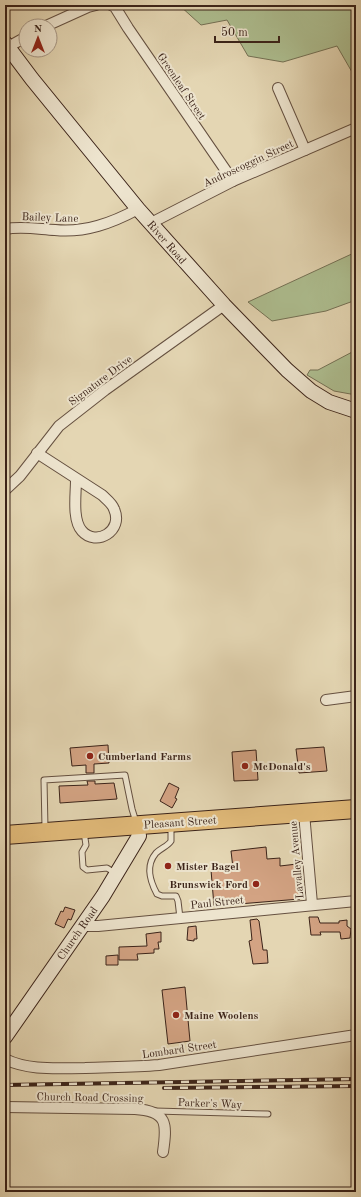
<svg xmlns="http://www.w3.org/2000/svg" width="361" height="1197" font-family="'Old Standard TT',serif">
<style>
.green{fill:#aebf91;stroke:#747155}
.building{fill:#d3a383;stroke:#3b2319}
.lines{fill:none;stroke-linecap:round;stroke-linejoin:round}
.lane-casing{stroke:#655040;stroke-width:7}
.street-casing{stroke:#655040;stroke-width:12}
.secondary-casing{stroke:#3b2319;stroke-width:16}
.highway-casing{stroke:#3b2319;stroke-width:20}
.lane{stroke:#ede4ce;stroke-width:5}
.street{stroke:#ede4ce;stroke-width:10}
.secondary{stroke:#ede4ce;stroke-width:14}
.highway{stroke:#e2bb7a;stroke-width:18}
.rail-casing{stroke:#3b2319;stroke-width:4}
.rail{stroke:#ede4ce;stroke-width:2.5;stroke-dasharray:8;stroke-linecap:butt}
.poi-dot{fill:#8f2418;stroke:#ede4ce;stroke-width:1.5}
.labels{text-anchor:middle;stroke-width:4;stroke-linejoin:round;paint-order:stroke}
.street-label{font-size:11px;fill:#3b2319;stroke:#ede4ce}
.poi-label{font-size:11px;font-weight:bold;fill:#3b2319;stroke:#ede4ce;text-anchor:start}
</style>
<rect width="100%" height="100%" fill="#e4d6b3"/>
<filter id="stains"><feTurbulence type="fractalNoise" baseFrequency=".005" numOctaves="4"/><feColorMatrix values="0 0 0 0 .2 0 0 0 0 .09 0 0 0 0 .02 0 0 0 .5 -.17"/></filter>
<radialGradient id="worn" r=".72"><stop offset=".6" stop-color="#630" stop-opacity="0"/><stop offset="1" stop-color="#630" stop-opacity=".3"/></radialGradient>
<g class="green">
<path d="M179,5H356V79L337,46L283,62L248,56L227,20L201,25Z"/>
<path d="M356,252V300L326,311L272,321L248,302Z"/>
<path d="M356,350V395L334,391L307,375L310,370H318Z"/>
</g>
<g class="building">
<path d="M108,745L109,763L94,764V773H86V765L72,766L70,748Z"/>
<path d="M324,747L327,771L299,773L296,749Z"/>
<path d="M256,750L258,780L234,781L232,752Z"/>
<path d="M87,781H95V784L114,783L117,799L60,803L59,786L88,785Z"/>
<path d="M169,783L179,788L175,798L177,799L172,808L160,801Z"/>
<path d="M266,847L267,859L280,858V866L297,864L300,899L214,906L211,870L233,868L231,851Z"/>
<path d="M65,907L75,910L71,920L68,919L64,928L55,924L61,911L63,912Z"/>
<path d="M309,917H318L320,923H339V921L347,920V926L351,929L350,938L341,939L340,932H320L321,935H311Z"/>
<path d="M257,919L259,921L263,950H267L268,963L253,964L249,941L252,940L250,920Z"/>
<path d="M196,926L197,939H194V941L187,940L188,927Z"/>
<path d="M161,932V942H158L159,949H154V953L137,954L138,960H119V947L147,946L146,934Z"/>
<path d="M118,955V965H106V956Z"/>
<path d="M185,987L190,1041L168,1044L162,990Z"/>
</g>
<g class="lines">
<defs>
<g id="lane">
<path d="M171,825V841C168,846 161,848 156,853C145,866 150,881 157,894L162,896H176L178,901L180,918"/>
<path d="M45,828L44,780L125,775L132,809L136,822"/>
<path d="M84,832L86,845L82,852L83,867L87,870L107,868L115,873"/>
<path d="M155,1111L268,1114"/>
</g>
<g id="street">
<path d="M111,5L115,7L128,28L233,181"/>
<path d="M46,26L88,7L96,5"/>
<path d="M8,47L26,37"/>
<path d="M278,88L305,150"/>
<path d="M151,223L233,181L356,128"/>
<path d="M5,229C22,226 38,229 55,230C85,233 112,223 138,209"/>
<path d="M37,453L102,495C106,499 112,503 114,509C124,531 96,547 82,531C72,520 76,494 76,480"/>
<path d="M5,490L20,476L59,426L105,390L224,305"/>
<path d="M326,700L356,696"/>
<path d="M304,813L312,904"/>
<path d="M81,926H98L356,901"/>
<path d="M5,1059C29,1071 58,1068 85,1068C110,1067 134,1067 159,1065L356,1035"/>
<path d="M5,1107L135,1109C168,1111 167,1124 163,1152"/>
</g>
<g id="secondary">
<path d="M5,43L32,79L138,209L224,305L287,370L311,391L329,402L356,411"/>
<path d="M5,1037L103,896L139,836L137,824"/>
</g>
<path id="highway" d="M5,835L356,809"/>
</defs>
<use href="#lane" class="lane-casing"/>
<use href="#street" class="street-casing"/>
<use href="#secondary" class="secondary-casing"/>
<use href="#highway" class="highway-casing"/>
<use href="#lane" class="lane"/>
<use href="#street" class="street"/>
<use href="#secondary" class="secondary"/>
<use href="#highway" class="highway"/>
<defs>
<g id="rail">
<path d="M5,1085L356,1079"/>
<path d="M164,1088L356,1086"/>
</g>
</defs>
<use href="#rail" class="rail-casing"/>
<use href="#rail" class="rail"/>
</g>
<g class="poi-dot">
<circle cx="90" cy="756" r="4"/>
<circle cx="245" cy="766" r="4"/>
<circle cx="168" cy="866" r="4"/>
<circle cx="256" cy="884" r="4"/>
<circle cx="176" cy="1015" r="4"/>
</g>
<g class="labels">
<g class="street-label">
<text transform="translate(182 86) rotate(56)" y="4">Greenleaf Street</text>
<text transform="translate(248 163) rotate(-25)" y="4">Androscoggin Street</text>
<text transform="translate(50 217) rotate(2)" y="4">Bailey Lane</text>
<text transform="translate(167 242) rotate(49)" y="4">River Road</text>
<text transform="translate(100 380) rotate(-37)" y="4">Signature Drive</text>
<text transform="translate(180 822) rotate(-4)" y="4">Pleasant Street</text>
<text transform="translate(296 860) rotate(-95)" y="4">Lavalley Avenue</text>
<text transform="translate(217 902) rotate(-6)" y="4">Paul Street</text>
<text transform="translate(77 933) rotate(-55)" y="4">Church Road</text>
<text transform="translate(179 1049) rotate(-8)" y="4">Lombard Street</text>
<text transform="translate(90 1097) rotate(1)" y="4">Church Road Crossing</text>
<text transform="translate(210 1103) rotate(2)" y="4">Parker's Way</text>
</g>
<g class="poi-label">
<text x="98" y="760">Cumberland Farms</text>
<text x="253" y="770">McDonald's</text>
<text x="176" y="870">Mister Bagel</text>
<text x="248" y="888" text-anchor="end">Brunswick Ford</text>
<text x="184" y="1019">Maine Woolens</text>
</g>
</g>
<rect width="361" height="1197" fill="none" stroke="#e4d6b3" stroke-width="20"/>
<rect x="6" y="6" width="349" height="1185" fill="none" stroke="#3b2319" stroke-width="2"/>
<rect x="10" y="10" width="341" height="1177" fill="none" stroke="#3b2319"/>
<g transform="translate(38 38)"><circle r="19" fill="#ede4ce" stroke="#a69786"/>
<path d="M0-3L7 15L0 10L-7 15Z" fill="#8f2418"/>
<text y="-6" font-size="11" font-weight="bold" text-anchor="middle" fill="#3b2319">N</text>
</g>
<path d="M215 36v6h64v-6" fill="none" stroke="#3b2319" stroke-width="2"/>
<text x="221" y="36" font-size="12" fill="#3b2319" stroke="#ede4ce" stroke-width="3" paint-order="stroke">50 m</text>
<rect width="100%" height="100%" filter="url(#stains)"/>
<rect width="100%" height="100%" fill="url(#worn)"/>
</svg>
